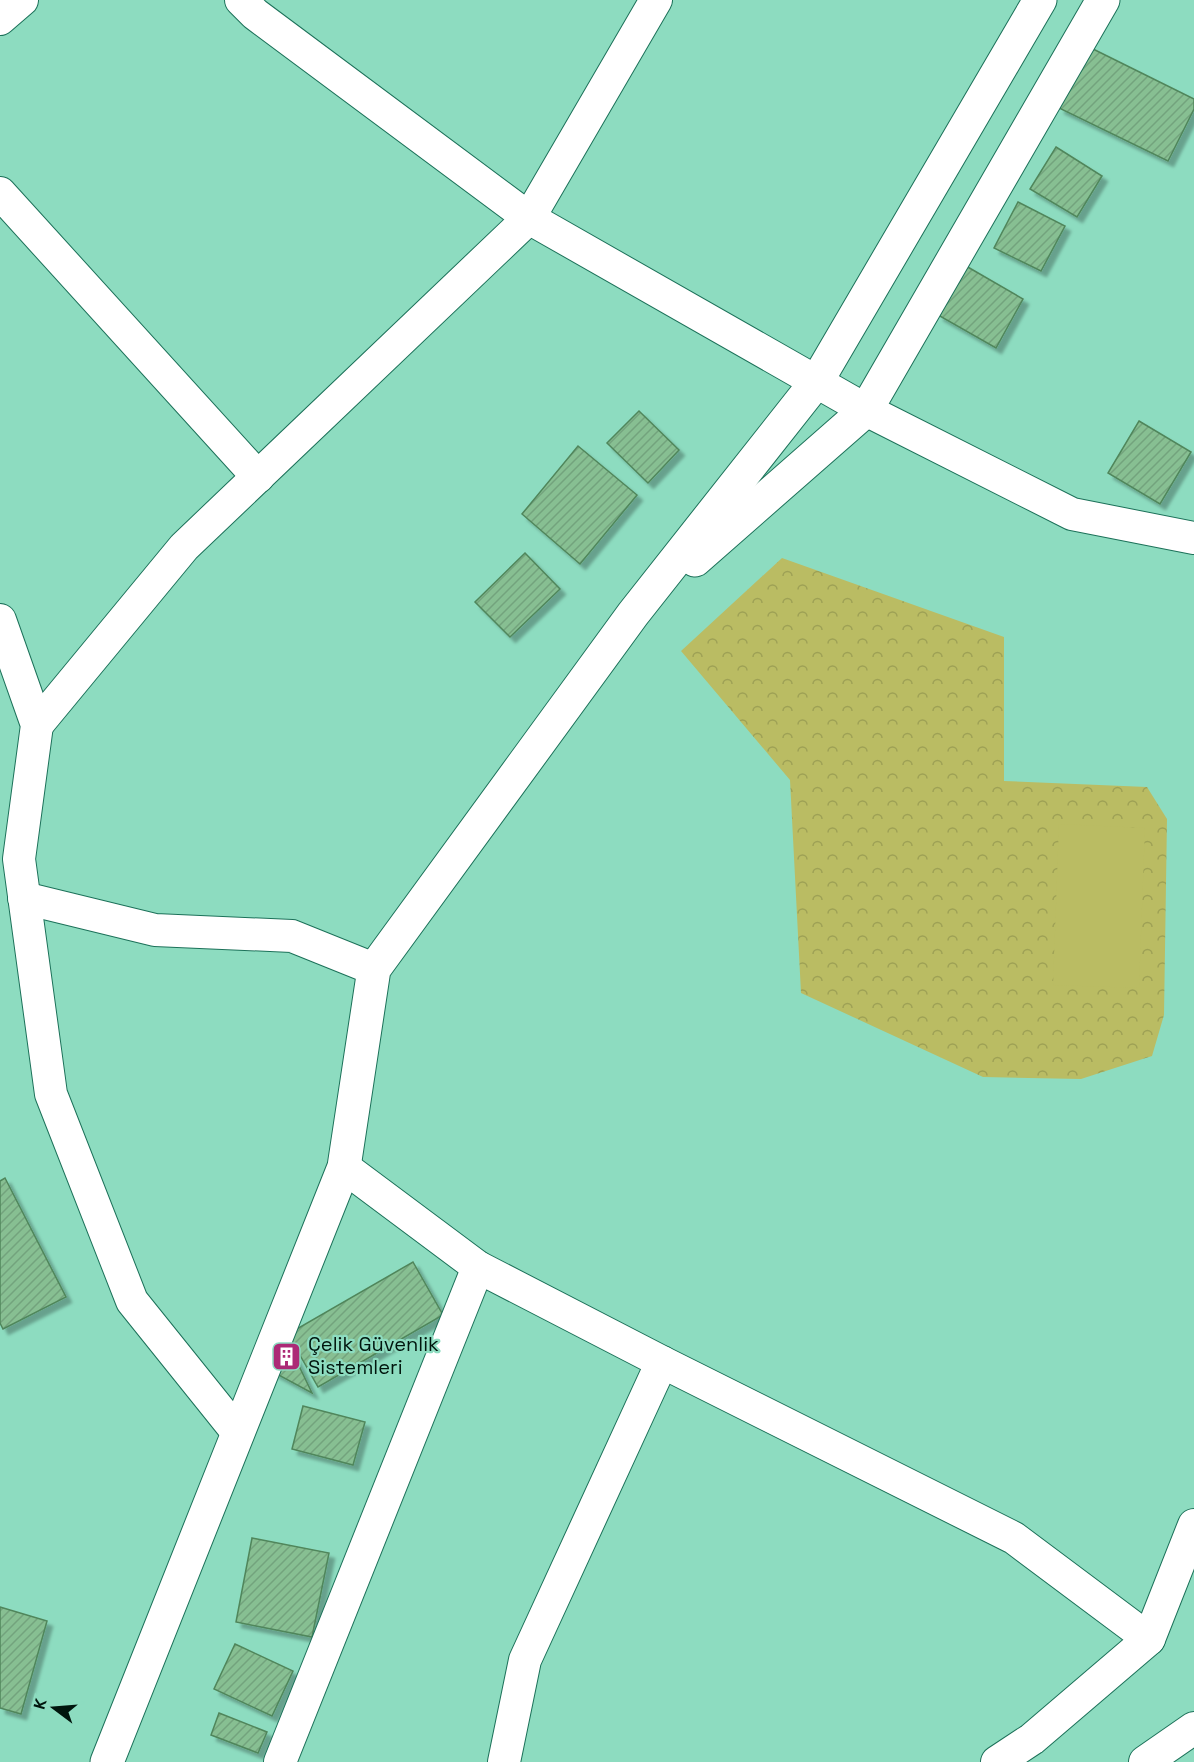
<svg xmlns="http://www.w3.org/2000/svg" width="1194" height="1762" font-family="'Space Grotesk',sans-serif">
<style>
.forest{fill:url(#forest-crowns)}
.pitch{fill:#babc63}
.building{fill:url(#building-hatch);stroke:#50865b;stroke-width:1.5;filter:url(#shadow)}
.lines{fill:none;stroke-linecap:round;stroke-linejoin:round}
.street-casing{stroke:#1c7159;stroke-width:34}
.secondary-casing{stroke:#1c7159;stroke-width:35}
.street{stroke:#fff;stroke-width:32}
.secondary{stroke:#fff;stroke-width:33}
.labels{text-anchor:middle;stroke-width:4.5;stroke-linejoin:round;paint-order:stroke}
.poi-label{font-size:20px;fill:#00150d;stroke:#8ddcc0;text-anchor:start}
</style>
<defs>
<pattern id="forest-crowns" width="20" height="18" patternUnits="userSpaceOnUse" patternTransform="scale(1.5)"><rect width="20" height="18" fill="#babc63"/><path d="M2 6a3 3 0 1 1 6 0M12 15a3 3 0 1 1 6 0" fill="none" stroke="#9ea155"/></pattern>
<pattern id="building-hatch" width="6" height="6" patternUnits="userSpaceOnUse" patternTransform="scale(1.5)"><rect width="6" height="6" fill="#87bf92"/><path d="M-1 1l2-2M0 6l6-6M5 7l2-2" fill="none" stroke="#73a37d"/></pattern>
<filter id="shadow"><feDropShadow dx="5.5" dy="5.5" stdDeviation="1.5" flood-color="#0004"/></filter>
</defs>
<rect width="100%" height="100%" fill="#8ddcc0"/>
<path class="forest" d="M782,558L1004,637V781L1147,787L1167,819L1164,1015L1152,1056L1081,1079L983,1077L801,993L790,780L681,651Z"/>
<path class="pitch" d="M1059,824L1145,828L1139,988L1053,985Z"/>
<g class="building">
<path d="M1089,47L1194,99V109L1168,161L1059,108Z"/>
<path d="M1056,147L1102,176L1077,217L1030,189Z"/>
<path d="M1018,202L1065,226L1041,271L994,248Z"/>
<path d="M966,266L1023,299L996,348L938,315Z"/>
<path d="M639,411L679,450L648,483L607,443Z"/>
<path d="M1139,421L1191,452L1160,504L1108,473Z"/>
<path d="M578,446L637,495L580,564L522,514Z"/>
<path d="M525,553L560,589L510,637L475,602Z"/>
<path d="M5,1178L66,1297L3,1329L0,1323V1181Z"/>
<path d="M413,1262L443,1315L318,1387L288,1334Z"/>
<path d="M286,1339L312,1393L273,1372Z"/>
<path d="M303,1406L365,1422L353,1465L292,1449Z"/>
<path d="M252,1538L329,1553L312,1637L236,1622Z"/>
<path d="M0,1607L47,1621L21,1714L0,1708Z"/>
<path d="M235,1644L293,1671L272,1716L214,1689Z"/>
<path d="M219,1713L267,1732L258,1753L211,1735Z"/>
</g>
<g class="lines">
<defs>
<g id="street">
<path d="M241,0L255,14L529,218L866,410L1072,514L1194,538"/>
<path d="M0,19L22,0"/>
<path d="M0,193L258,477"/>
<path d="M0,620L37,725L19,859L51,1094L132,1301L238,1433"/>
<path d="M37,725L184,547L529,218L656,0"/>
<path d="M24,898L155,930L292,936L374,969"/>
<path d="M344,1167L478,1267L662,1362L1014,1538L1149,1639"/>
<path d="M280,1762L478,1267"/>
<path d="M504,1762L525,1660L662,1362"/>
<path d="M997,1762L1032,1739L1149,1639L1194,1525"/>
<path d="M1145,1762L1194,1728"/>
</g>
<g id="secondary">
<path d="M695,560L866,410L1103,0"/>
<path d="M107,1762L344,1167L374,969L633,614L817,381L1040,0"/>
</g>
</defs>
<use href="#street" class="street-casing"/>
<use href="#secondary" class="secondary-casing"/>
<use href="#street" class="street"/>
<use href="#secondary" class="secondary"/>
</g>
<defs>
<symbol id="building-square" viewBox="-11 -11 22 22"><rect x="-9" y="-9" width="18" height="18" rx="4" fill="#ac2a76" stroke="#8ddcc0"/><path d="M-4-6H4V6H1V3H-1V6H-4ZM-2.5-4.3h1.7v1.8h-1.7ZM.8-4.3h1.7v1.8H.8ZM-2.5-1h1.7V.8h-1.7ZM.8-1h1.7V.8H.8Z" fill="#fff"/></symbol>
</defs>
<g fill-rule="evenodd">
<use href="#building-square" x="270" y="1340" width="33" height="33"/>
</g>
<g class="labels">
<g class="poi-label">
<text x="308" y="1351">Çelik Güvenlik<tspan x="308" dy="23">Sistemleri</tspan></text>
</g>
</g>
<g transform="translate(54 1708) rotate(286)" stroke="#8ddcc0" stroke-width="4.5" paint-order="stroke">
<path d="M0-4.5L10 22L0 15L-10 22Z" fill="#00150d"/>
<text y="-9" font-size="16" font-weight="bold" text-anchor="middle" fill="#00150d">K</text>
</g>
</svg>
